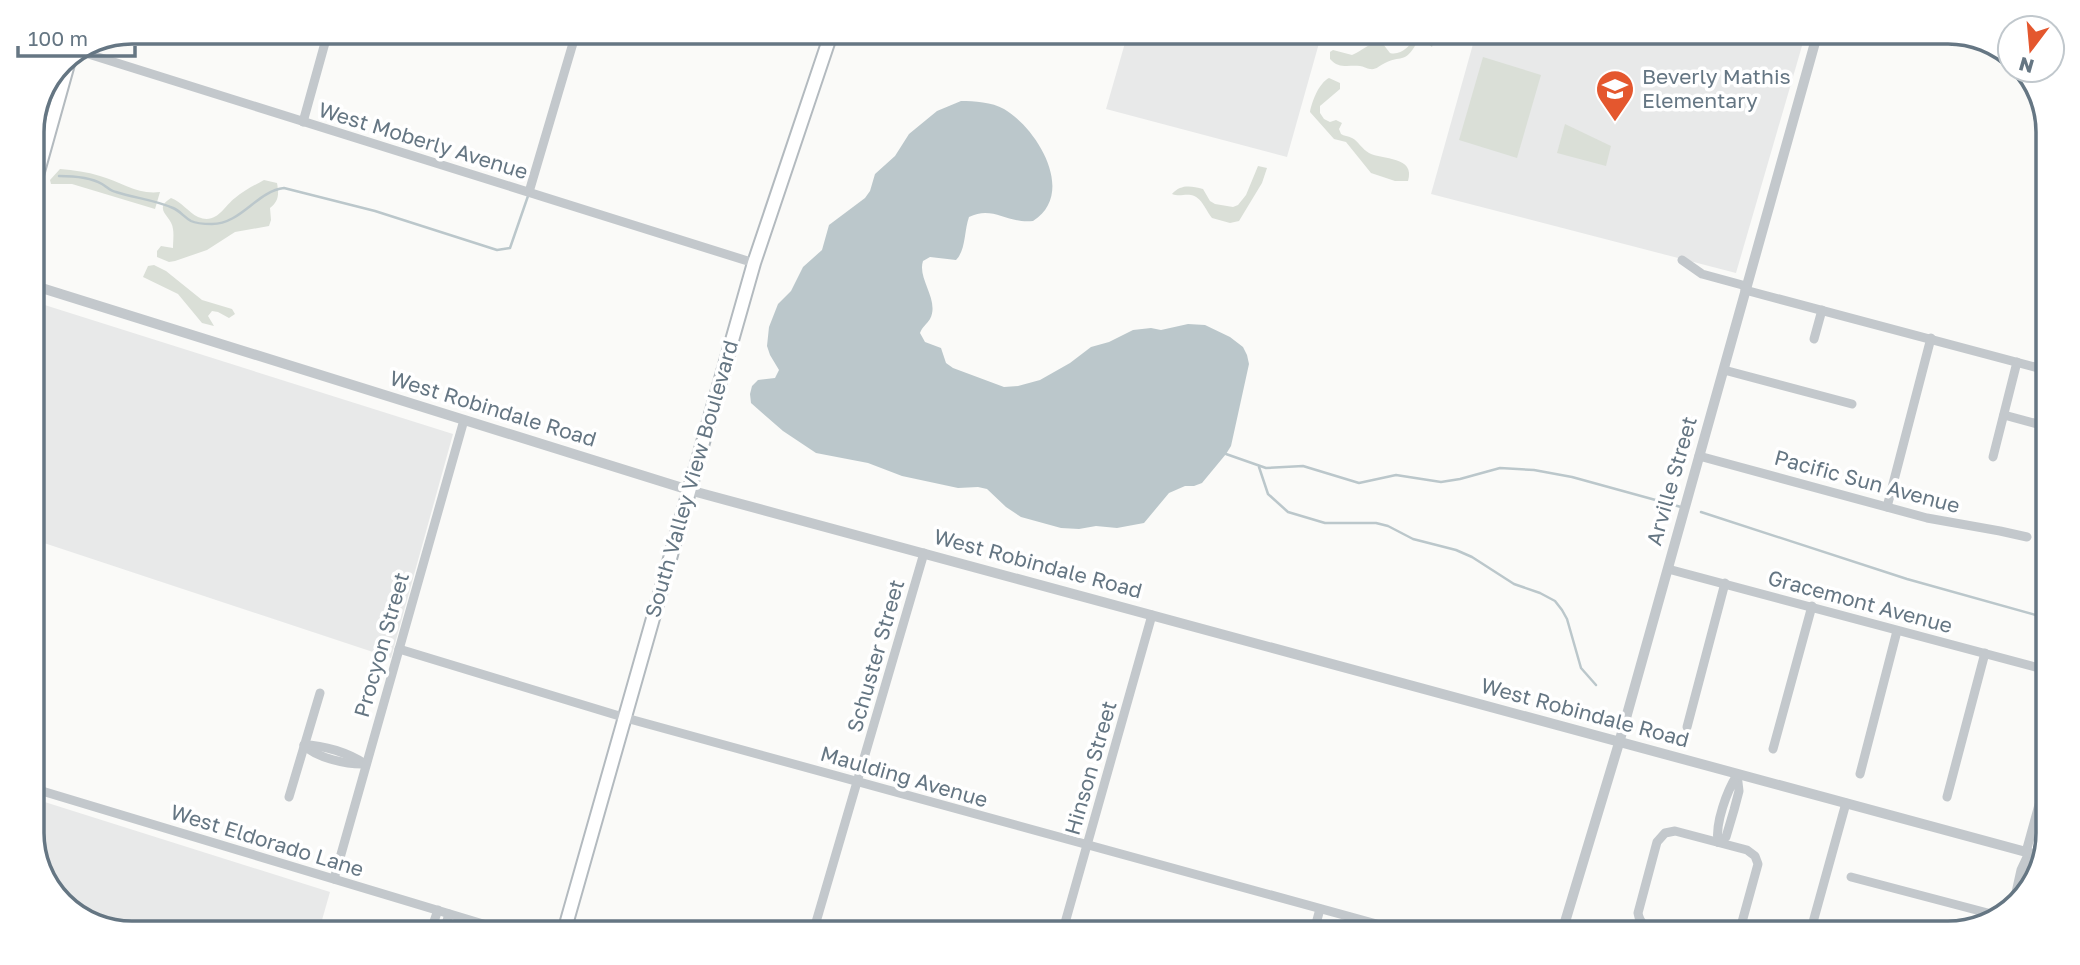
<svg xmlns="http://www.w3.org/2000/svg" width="2080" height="965" font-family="'Golos Text',sans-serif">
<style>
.built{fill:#e8e9e9}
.green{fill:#dadfd7}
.water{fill:#bbc7cb}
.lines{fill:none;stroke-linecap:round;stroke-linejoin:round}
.stream{stroke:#bbc7cb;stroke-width:2.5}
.secondary-casing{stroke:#b3babf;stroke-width:16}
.minor{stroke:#c3c8cc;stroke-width:9}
.tertiary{stroke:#c3c8cc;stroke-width:10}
.secondary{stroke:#fff;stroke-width:12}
.labels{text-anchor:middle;stroke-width:7;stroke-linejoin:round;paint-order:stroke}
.poi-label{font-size:21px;fill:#657683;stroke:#fff;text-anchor:start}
.street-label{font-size:21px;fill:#657683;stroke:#fff}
.rim{fill:none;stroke:#657683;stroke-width:3.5}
</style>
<rect width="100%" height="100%" fill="#fafaf8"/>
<g class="built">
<path d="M1127,36H1321L1287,157L1106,109Z"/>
<path d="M1475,37L1804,39L1736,273L1431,194Z"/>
<path d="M32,301L453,434L391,658L32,539Z"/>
<path d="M32,798L330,892L320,927L93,926L49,889L32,840Z"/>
</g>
<g class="green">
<path d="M1417,37H1435L1432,47L1428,44H1416C1405,64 1400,55 1385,63C1379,66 1376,70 1370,69C1367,69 1363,66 1360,66C1347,65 1339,69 1330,59V52L1333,50L1352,55C1364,50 1369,41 1383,44L1390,53C1401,56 1410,45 1417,37Z"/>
<path d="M1483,57L1541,75L1517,158L1459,140Z"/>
<path d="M1329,78L1340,83V89L1320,106V113L1324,119L1330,122L1336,120L1342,123L1339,129L1341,134C1344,136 1348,136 1352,138C1358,141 1362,149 1369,153C1382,160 1416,156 1408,181H1395L1371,173L1346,142L1334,139L1310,112C1312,101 1319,83 1329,78Z"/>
<path d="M1565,124L1611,146L1606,166L1557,153Z"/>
<path d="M1258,166L1267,168L1262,183L1239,221L1230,223L1212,218C1206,211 1202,197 1191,195C1183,194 1180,197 1172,194C1181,184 1191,186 1203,189L1210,201L1215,204L1233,207L1238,205L1246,195Z"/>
<path d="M60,169C74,170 87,172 100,176C121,182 138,195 160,192L155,209L72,184H51L50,180Z"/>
<path d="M264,180L277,183C279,194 279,201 270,208L271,220L269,226L235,232L207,250L175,261L169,262L157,257V251L161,246L173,248C173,242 174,235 173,229C172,216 152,210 171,198C182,202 188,212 198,217C217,225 224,206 235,198C243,191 255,185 264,180Z"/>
<path d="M154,265L166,271L202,300L232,309L235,314L229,318L218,312L212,311L208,316L214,326L202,323L178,294L143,277L148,266Z"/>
</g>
<path class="water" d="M961,101C974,101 992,102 1004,109C1037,128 1077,193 1033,221C1007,224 993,205 969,217C964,231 966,250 956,260L930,257L923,261C917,279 940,300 930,319C927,324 922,327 920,333L925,342L941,348L946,363L953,368L1004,387L1018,386L1040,380L1070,363L1091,347L1109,342L1133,330L1151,328L1161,330L1188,324L1205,325L1230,337L1243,347L1247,355L1249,364L1231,446L1226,454L1202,483L1194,486H1185L1169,493L1144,523L1117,528L1096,526L1079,529L1061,528L1021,517L1006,507L987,489L978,487L958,488L902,476L868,463L816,453L783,431L751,403L750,394L752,386L758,380L775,378L779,370L770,355L767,346L769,327L778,304L791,291L803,267L822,250L829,225L865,198L870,191L875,174L895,156L909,134L937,111Z"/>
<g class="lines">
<g class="stream">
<path d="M59,176C73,176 90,177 102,184C107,187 110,191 116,192C135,198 155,200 173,208C180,211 184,217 191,221C197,224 206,224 212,224C241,224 257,191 284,188L375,211L497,250L510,248L528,196"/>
<path d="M1226,454L1266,468L1303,466L1359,483L1396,475L1441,482L1460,479L1500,468L1534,470L1572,477L1681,507"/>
<path d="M1259,467L1268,494L1288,512L1325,523H1376L1388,526L1413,539L1456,550L1472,557L1514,584L1540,593L1555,601L1562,610L1567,619L1581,668L1596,685"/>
<path d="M1701,512L1907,579L2043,617"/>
</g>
<defs>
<g id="secondary">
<path d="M32,193L70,57"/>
<path d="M565,928L754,263L831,34"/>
</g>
</defs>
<use href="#secondary" class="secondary-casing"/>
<g class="minor">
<path d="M817,34L829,39"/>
<path d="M82,52L754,263"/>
<path d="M303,122L328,32"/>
<path d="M529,192L576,33"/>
<path d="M1682,260L1702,274L1746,286"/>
<path d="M1745,290L2046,370"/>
<path d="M1814,339L1822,310"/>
<path d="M1724,370L1852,404"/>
<path d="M2004,415L2045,426"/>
<path d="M1699,456L1927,518L2000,531L2027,537"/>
<path d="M1993,457L2017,362"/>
<path d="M1887,507L1931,338"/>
<path d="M1668,569L2043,669"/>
<path d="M399,649L626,718L1402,931"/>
<path d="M1687,727L1725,583"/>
<path d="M304,745C316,758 348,765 366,764"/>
<path d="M304,745C324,745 349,753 365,764"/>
<path d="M1773,749L1812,606"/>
<path d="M1860,774L1897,631"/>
<path d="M32,788L493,927"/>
<path d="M289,797L320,693"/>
<path d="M1947,797L1985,653"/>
<path d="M1718,842L1726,837L1734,810L1739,791L1737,774"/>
<path d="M1718,842C1715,823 1727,791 1737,775"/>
<path d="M2026,852L2042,794"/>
<path d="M1851,877L2003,917"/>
<path d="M334,879L464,420"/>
<path d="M2026,891L2031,872L2030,855"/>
<path d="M2013,906L2021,870L2029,853"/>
<path d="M432,927L438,910"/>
<path d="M445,927L449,914"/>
<path d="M814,929L924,553"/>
<path d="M1063,930L1152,615"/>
<path d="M1314,931L1320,909"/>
<path d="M1661,932C1649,929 1640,926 1638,913L1657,842L1665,833L1675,831L1747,850L1755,856L1758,864L1739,933"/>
<path d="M1810,933L1846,803"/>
</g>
<g class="tertiary">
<path d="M32,285L689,490L2041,856"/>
<path d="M1562,932L1619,743L1816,39"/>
</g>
<use href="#secondary" class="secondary"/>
</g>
<defs>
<symbol id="school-pin" viewBox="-11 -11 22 30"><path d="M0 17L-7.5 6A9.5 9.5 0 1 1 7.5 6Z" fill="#e4572e" stroke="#fff"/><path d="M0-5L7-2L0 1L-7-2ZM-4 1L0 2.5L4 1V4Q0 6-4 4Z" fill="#fff"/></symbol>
</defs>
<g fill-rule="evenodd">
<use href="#school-pin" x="1593" y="67" width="44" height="60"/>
</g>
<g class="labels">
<g class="poi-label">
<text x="1642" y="84">Beverly Mathis<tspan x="1642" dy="24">Elementary</tspan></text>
</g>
<g class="street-label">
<text transform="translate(423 141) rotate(17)" y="7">West Moberly Avenue</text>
<text transform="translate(493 409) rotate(17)" y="7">West Robindale Road</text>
<text transform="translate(692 479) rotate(-74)" y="7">South Valley View Boulevard</text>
<text transform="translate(1672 481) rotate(-74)" y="7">Arville Street</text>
<text transform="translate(1867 482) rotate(15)" y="7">Pacific Sun Avenue</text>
<text transform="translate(1038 564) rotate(15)" y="7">West Robindale Road</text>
<text transform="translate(1860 602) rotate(15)" y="7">Gracemont Avenue</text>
<text transform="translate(382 645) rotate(-74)" y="7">Procyon Street</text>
<text transform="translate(876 656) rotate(-74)" y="7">Schuster Street</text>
<text transform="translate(1585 713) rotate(15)" y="7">West Robindale Road</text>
<text transform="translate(1091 768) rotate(-74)" y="7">Hinson Street</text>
<text transform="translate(904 777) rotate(16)" y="7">Maulding Avenue</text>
<text transform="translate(267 841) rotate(17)" y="7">West Eldorado Lane</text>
</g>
</g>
<path d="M0 0H2080V965H0ZM132 44H1948A88 88 0 0 1 2036 132V833A88 88 0 0 1 1948 921H132A88 88 0 0 1 44 833V132A88 88 0 0 1 132 44Z" fill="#fff" fill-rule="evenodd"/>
<path class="rim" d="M132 44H1948A88 88 0 0 1 2036 132V833A88 88 0 0 1 1948 921H132A88 88 0 0 1 44 833V132A88 88 0 0 1 132 44Z"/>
<g transform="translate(2031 49) rotate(196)"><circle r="33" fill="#ffffff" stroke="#c1c8cd" stroke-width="2"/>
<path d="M0-5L12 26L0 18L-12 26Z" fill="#e4572e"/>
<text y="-10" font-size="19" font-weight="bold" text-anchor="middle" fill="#657683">N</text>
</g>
<path d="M18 46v10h117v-10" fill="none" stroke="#657683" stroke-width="3.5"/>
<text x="28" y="46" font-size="21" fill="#657683" stroke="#ffffff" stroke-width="5" paint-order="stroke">100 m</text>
</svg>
